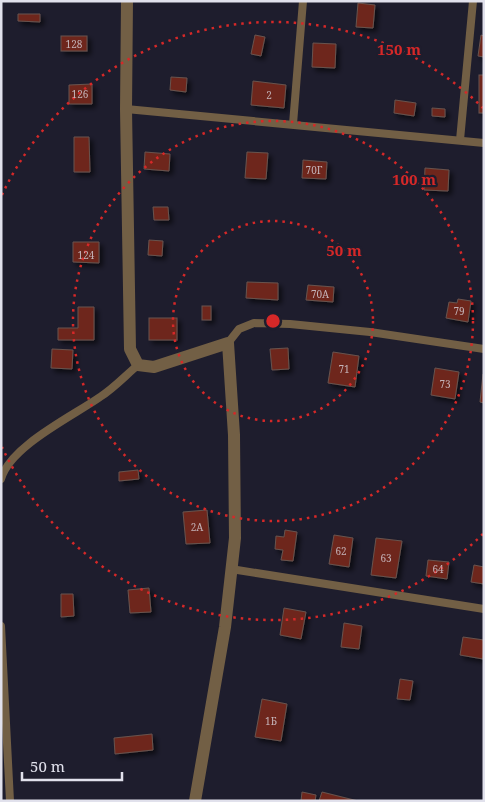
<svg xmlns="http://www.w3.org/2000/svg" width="485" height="802" font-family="'Noto Serif',serif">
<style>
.building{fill:#6e281d;stroke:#68534e;filter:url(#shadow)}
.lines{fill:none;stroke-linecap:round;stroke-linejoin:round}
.lane{stroke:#725f45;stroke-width:8}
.street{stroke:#725f45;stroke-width:12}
.ring{fill:none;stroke:#d62828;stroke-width:2.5;stroke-dasharray:2.5 5}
.labels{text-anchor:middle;stroke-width:4.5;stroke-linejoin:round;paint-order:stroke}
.number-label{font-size:10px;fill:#c4b3b8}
.centre{fill:#d62828;stroke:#1e1d2d;stroke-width:2.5}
.ring-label{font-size:15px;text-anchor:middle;font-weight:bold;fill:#d62828;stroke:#1e1d2d;stroke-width:4.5;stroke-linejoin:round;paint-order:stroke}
</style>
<defs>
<filter id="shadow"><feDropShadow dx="3.5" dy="3.5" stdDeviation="2.5" flood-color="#0009"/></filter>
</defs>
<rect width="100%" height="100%" fill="#1e1d2d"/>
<g class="building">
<path d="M358,3L375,5L373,28L356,27Z"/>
<path d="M18,14H40V22L18,21Z"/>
<path d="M255,35L265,37L261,56L251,54Z"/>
<path d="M481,35L484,36V57L478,56Z"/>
<rect x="61" y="36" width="26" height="15"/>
<path d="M313,43L336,44L335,68L312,67Z"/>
<rect x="479" y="75" width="5" height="38"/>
<path d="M171,77L187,78L186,92L170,90Z"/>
<path d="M253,81L286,85L284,108L251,105Z"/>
<path d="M92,84V104H69V85Z"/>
<path d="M395,100L416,103L414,116L394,113Z"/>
<path d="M432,108L445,109V117L432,116Z"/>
<path d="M74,137H89L90,172H74Z"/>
<path d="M145,152L170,154L169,171L144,169Z"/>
<path d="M247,152L268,153L266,179L245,178Z"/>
<path d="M303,160L327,162L326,179L302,178Z"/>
<path d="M425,168L449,170L448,191L424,190Z"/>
<path d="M153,207H168L169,220H154Z"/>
<path d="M149,240L163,241L162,256L148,255Z"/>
<path d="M73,242H99V263L73,262Z"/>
<path d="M247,282L278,283V300L246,298Z"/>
<path d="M308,285L334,287L333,302L306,300Z"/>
<path d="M458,299L471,301L468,322L446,318L449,302L457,303Z"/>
<rect x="202" y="306" width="9" height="14"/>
<path d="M78,307H94V340H58V328H78Z"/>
<rect x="149" y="318" width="28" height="22"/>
<path d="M288,348L289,369L272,370L270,349Z"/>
<path d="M52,349L73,350L72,369L51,368Z"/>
<path d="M333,352L359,356L355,387L328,383Z"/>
<path d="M435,368L459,372L455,399L431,395Z"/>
<path d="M483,374H484V403L480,402Z"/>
<path d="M138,470L139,479L119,481V472Z"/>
<path d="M207,510L210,543L186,544L183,512Z"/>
<path d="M285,530L297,532L293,561L281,560L283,550L275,549L276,536L284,537Z"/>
<path d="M334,535L353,538L349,567L329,564Z"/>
<path d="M376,538L402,541L396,578L371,575Z"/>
<path d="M428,560L449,562L447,579L426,576Z"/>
<path d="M474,565L484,567V584L471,582Z"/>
<path d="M149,588L151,612L130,613L128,590Z"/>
<path d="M61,594H73L74,616L61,617Z"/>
<path d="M284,608L306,612L301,639L280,635Z"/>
<path d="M344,623L362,626L359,649L341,647Z"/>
<path d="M463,637L484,640L483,659L460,655Z"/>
<path d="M400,679L413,681L410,700L397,699Z"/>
<path d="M262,699L287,704L281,741L255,737Z"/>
<path d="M152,734L153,750L115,754L114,738Z"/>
<path d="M302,792L316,795L315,801H301Z"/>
<path d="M322,792L358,801H319Z"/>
</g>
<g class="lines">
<g class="lane">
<path d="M126,109L484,143"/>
<path d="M293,124L303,1"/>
<path d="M460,140L473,1"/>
<path d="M228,343L239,329L254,323L290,324L370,332L484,349"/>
<path d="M1,479C10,446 73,416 100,397C114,388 126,375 138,365"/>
<path d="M231,569L484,609"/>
<path d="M1,626L10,801"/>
</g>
<path class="street" d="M127,1L126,109L130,349L138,365L154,367L228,343L234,435L235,538L225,627L195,801"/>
</g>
<g class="ring">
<circle cx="273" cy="321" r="100"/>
<circle cx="273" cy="321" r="200"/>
<path d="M483 534A299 299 0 0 1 2 447M2 195A299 299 0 0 1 483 108"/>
</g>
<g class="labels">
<g class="number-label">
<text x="74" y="48">128</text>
<text x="80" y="98">126</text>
<text x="269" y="99">2</text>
<text x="314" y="174">70Г</text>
<text x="86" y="259">124</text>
<text x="320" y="298">70А</text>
<text x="459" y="315">79</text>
<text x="344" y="373">71</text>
<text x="445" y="388">73</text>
<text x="197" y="531">2А</text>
<text x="341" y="555">62</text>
<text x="386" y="562">63</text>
<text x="438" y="573">64</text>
<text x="271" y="725">1Б</text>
</g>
</g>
<circle cx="273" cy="321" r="8" class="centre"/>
<g class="ring-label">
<text x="399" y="55">150 m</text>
<text x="414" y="185">100 m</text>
<text x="344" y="256">50 m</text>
</g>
<rect width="485" height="802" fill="none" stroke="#e1e1ec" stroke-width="5"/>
<path d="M22 772v8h100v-8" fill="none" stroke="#e1e1ec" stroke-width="2.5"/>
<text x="30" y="772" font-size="15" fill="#e1e1ec" stroke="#1e1d2d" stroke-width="4" paint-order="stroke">50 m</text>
</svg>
